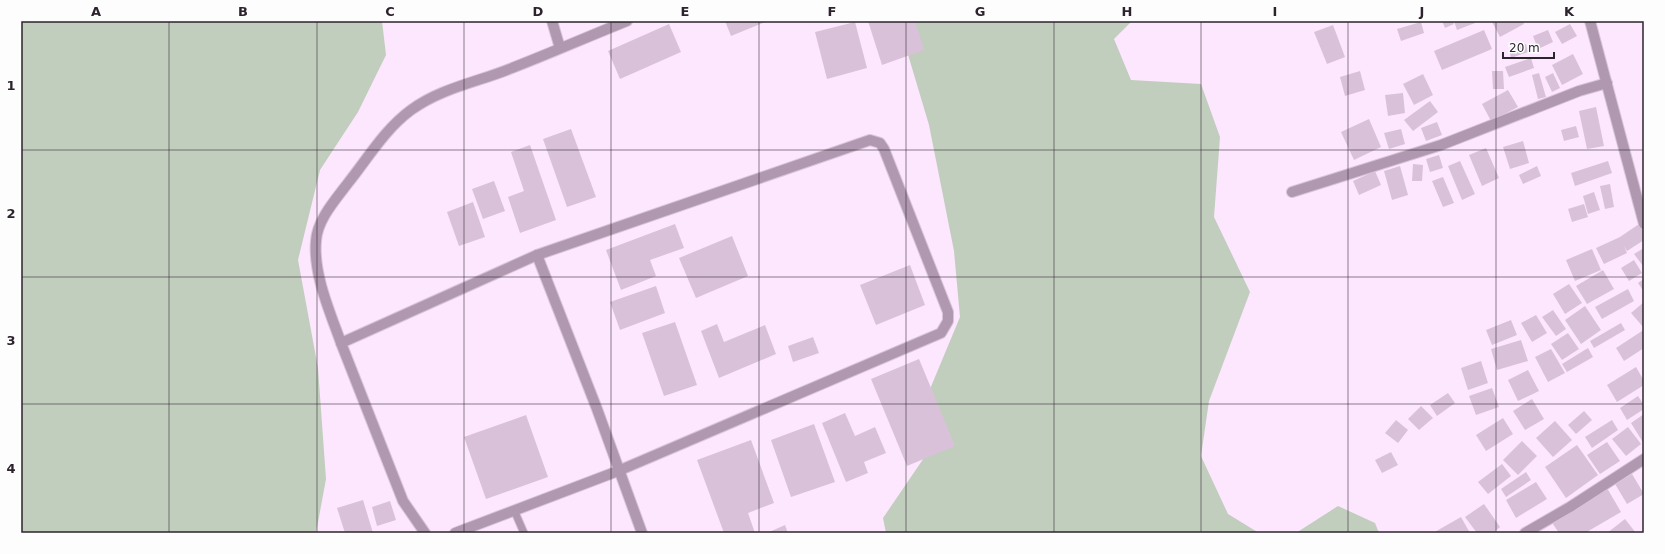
<svg xmlns="http://www.w3.org/2000/svg" width="1665" height="554" font-family="'DejaVu Sans',sans-serif">
<style>
.green{fill:#c1cebd}
.building{fill:#d9c2d9}
.lines{fill:none;stroke-linecap:round;stroke-linejoin:round}
.lane-casing{stroke:#d8c4d8;stroke-width:9}
.street-casing{stroke:#d8c4d8;stroke-width:12}
.lane{stroke:#b098b0;stroke-width:7}
.street{stroke:#b098b0;stroke-width:10}
.grid{fill:none;stroke:#2d232d;stroke-width:1;stroke-opacity:0.55}
.neatline{fill:none;stroke:#2d232d;stroke-width:1.5}
.grid-label{font-size:13px;text-anchor:middle;font-weight:bold;fill:#2d232d}
</style>
<rect width="100%" height="100%" fill="#fde7fe"/>
<g class="green">
<path d="M21,21H382L386,55L358,112L320,170L298,260L318,368L326,479L316,533H21Z"/>
<path d="M898,21H1132L1114,39L1131,80L1201,84L1220,137L1214,217L1250,292L1209,401L1201,456L1228,514L1259,533H886L883,518L930,449L925,401L960,317L954,251L929,125Z"/>
<path d="M1338,506L1375,523L1379,533H1296Z"/>
</g>
<g class="building">
<path d="M725,21H768L731,36Z"/>
<path d="M868,21H915L924,50L882,65Z"/>
<path d="M1442,21H1452L1454,24L1445,28Z"/>
<path d="M1454,21H1474L1475,23L1457,30Z"/>
<path d="M1494,21H1523L1524,24L1500,37L1492,22Z"/>
<path d="M855,22L867,68L827,79L815,32Z"/>
<path d="M1421,22L1424,33L1401,41L1397,29Z"/>
<path d="M669,24L681,52L620,79L608,51Z"/>
<path d="M1570,24L1577,36L1562,44L1555,32Z"/>
<path d="M1333,25L1345,57L1327,64L1314,32Z"/>
<path d="M1484,30L1492,49L1442,70L1434,51Z"/>
<path d="M1548,30L1553,42L1538,49L1533,36Z"/>
<path d="M1526,44L1528,52L1511,58L1509,50Z"/>
<path d="M1573,54L1583,74L1562,85L1552,65Z"/>
<path d="M1531,58L1534,68L1509,77L1505,67Z"/>
<path d="M1360,71L1365,90L1345,96L1340,77Z"/>
<path d="M1492,71H1503L1504,89H1493Z"/>
<path d="M1539,73L1546,97L1538,99L1532,75Z"/>
<path d="M1553,73L1560,88L1552,92L1545,77Z"/>
<path d="M1423,74L1433,95L1414,105L1403,84Z"/>
<path d="M1508,90L1518,107L1491,121L1482,104Z"/>
<path d="M1403,93L1405,113L1388,116L1385,95Z"/>
<path d="M1430,101L1438,112L1413,131L1404,120Z"/>
<path d="M1596,107L1604,146L1587,149L1579,111Z"/>
<path d="M1369,119L1381,147L1354,160L1341,132Z"/>
<path d="M1437,122L1442,135L1426,141L1421,128Z"/>
<path d="M1576,126L1579,137L1564,141L1561,130Z"/>
<path d="M571,129L596,197L567,207L543,139Z"/>
<path d="M1401,129L1405,144L1389,149L1384,133Z"/>
<path d="M1523,141L1529,163L1510,169L1503,147Z"/>
<path d="M530,145L556,220L520,233L508,197L524,191L511,152Z"/>
<path d="M1486,148L1499,178L1482,186L1469,155Z"/>
<path d="M1439,155L1443,168L1430,172L1426,159Z"/>
<path d="M1460,161L1475,194L1462,200L1448,166Z"/>
<path d="M1608,161L1612,173L1575,186L1571,173Z"/>
<path d="M1413,164L1423,165L1422,181H1412Z"/>
<path d="M1400,166L1408,195L1392,200L1384,171Z"/>
<path d="M1537,166L1541,176L1523,184L1519,175Z"/>
<path d="M1375,171L1381,185L1359,195L1353,181Z"/>
<path d="M1443,177L1454,203L1443,207L1432,181Z"/>
<path d="M494,181L505,211L483,219L472,189Z"/>
<path d="M1610,184L1614,207L1605,209L1600,186Z"/>
<path d="M1594,192L1600,210L1588,214L1583,196Z"/>
<path d="M473,202L485,237L459,246L447,212Z"/>
<path d="M1584,204L1588,217L1572,222L1568,209Z"/>
<path d="M675,224L684,248L650,260L656,276L621,290L606,250Z"/>
<path d="M1639,224L1644,232V240L1627,251L1624,246L1627,253L1604,264L1596,248L1620,237Z"/>
<path d="M732,236L748,276L696,298L679,258Z"/>
<path d="M1644,248V265L1643,266L1634,254Z"/>
<path d="M1592,249L1601,270L1575,281L1566,260Z"/>
<path d="M1634,260L1642,273L1629,281L1621,268Z"/>
<path d="M910,265L925,305L876,325L860,285Z"/>
<path d="M1603,270L1614,289L1587,304L1576,286Z"/>
<path d="M1644,279V292L1638,283Z"/>
<path d="M1569,284L1582,303L1565,314L1553,294Z"/>
<path d="M656,286L665,313L620,330L610,302Z"/>
<path d="M1628,289L1634,301L1602,319L1595,307Z"/>
<path d="M1644,302V328L1631,313Z"/>
<path d="M1585,306L1601,330L1581,344L1565,320Z"/>
<path d="M1553,310L1566,329L1556,336L1542,317Z"/>
<path d="M1536,315L1547,333L1532,342L1521,323Z"/>
<path d="M1511,320L1517,335L1492,345L1486,330Z"/>
<path d="M675,322L697,385L664,396L642,333Z"/>
<path d="M1621,323L1625,330L1594,348L1590,341Z"/>
<path d="M717,324L724,342L765,325L776,354L719,378L701,331Z"/>
<path d="M1642,331L1644,333V348L1624,361L1616,348Z"/>
<path d="M1568,333L1579,349L1562,360L1551,344Z"/>
<path d="M813,337L819,353L793,362L788,346Z"/>
<path d="M1521,340L1528,361L1497,370L1491,349Z"/>
<path d="M1588,348L1593,357L1567,372L1562,364Z"/>
<path d="M1551,349L1565,373L1548,382L1535,357Z"/>
<path d="M919,359L955,446L907,466L871,379Z"/>
<path d="M1481,361L1488,383L1468,390L1461,368Z"/>
<path d="M1636,367L1644,381V385L1617,402L1607,385Z"/>
<path d="M1528,370L1539,391L1518,401L1508,380Z"/>
<path d="M1492,388L1499,407L1476,415L1469,396Z"/>
<path d="M1448,393L1455,403L1437,416L1430,405Z"/>
<path d="M1638,396L1644,405V409L1627,420L1620,408Z"/>
<path d="M1532,399L1544,419L1525,430L1513,411Z"/>
<path d="M1421,406L1433,418L1419,430L1408,419Z"/>
<path d="M1584,411L1592,420L1576,434L1568,425Z"/>
<path d="M845,413L855,436L875,427L886,453L864,462L868,473L846,482L822,423Z"/>
<path d="M1644,414V444L1631,423Z"/>
<path d="M526,415L548,477L486,499L464,437Z"/>
<path d="M1503,418L1513,434L1486,451L1476,435Z"/>
<path d="M1396,420L1408,430L1398,443L1385,433Z"/>
<path d="M1612,420L1618,430L1592,448L1585,437Z"/>
<path d="M1555,421L1572,440L1553,457L1536,438Z"/>
<path d="M814,424L835,482L791,497L771,440Z"/>
<path d="M1628,427L1641,444L1626,456L1612,439Z"/>
<path d="M751,440L774,503L748,513L755,533H724L697,460Z"/>
<path d="M1522,441L1537,456L1518,475L1503,460Z"/>
<path d="M1607,442L1620,461L1600,474L1587,455Z"/>
<path d="M1577,445L1598,475L1566,498L1545,467Z"/>
<path d="M1391,452L1398,465L1382,473L1375,460Z"/>
<path d="M1502,464L1511,476L1488,494L1478,482Z"/>
<path d="M1526,472L1531,480L1506,497L1501,489Z"/>
<path d="M1632,474L1644,494L1627,504L1615,484Z"/>
<path d="M1536,482L1547,499L1516,518L1506,500Z"/>
<path d="M1607,488L1621,512L1585,533H1559L1551,521Z"/>
<path d="M363,500L373,533H345L337,508Z"/>
<path d="M390,501L396,520L377,526L372,507Z"/>
<path d="M1484,504L1500,527L1493,533H1477L1465,517Z"/>
<path d="M1461,517L1470,533H1433Z"/>
<path d="M1625,519L1636,533H1607Z"/>
<path d="M785,525L788,533H767Z"/>
</g>
<g class="lines">
<defs>
<path id="lane" d="M514,510L524,533"/>
<g id="street">
<path d="M552,21L560,48"/>
<path d="M1590,21L1644,224"/>
<path d="M1292,192L1441,145L1579,91L1607,83"/>
<path d="M537,255L597,409L642,533"/>
<path d="M341,343C330,312 313,274 316,241C317,220 336,199 348,183C368,158 385,129 411,110C441,88 478,82 512,68C551,53 589,36 627,21"/>
<path d="M425,533L403,501L341,343L537,255L870,140L880,143L884,149L948,312V321L941,333L618,471L455,533"/>
<path d="M1525,533L1570,507L1644,459"/>
</g>
</defs>
<use href="#lane" class="lane-casing"/>
<use href="#street" class="street-casing"/>
<use href="#lane" class="lane"/>
<use href="#street" class="street"/>
</g>
<path class="grid" d="M169,21V533M317,21V533M464,21V533M611,21V533M759,21V533M906,21V533M1054,21V533M1201,21V533M1348,21V533M1496,21V533M21,150H1644M21,277H1644M21,404H1644"/>
<rect width="1665" height="554" fill="none" stroke="#fdfdfd" stroke-width="44"/>
<path d="M1503 52v6h51v-6" fill="none" stroke="#2d232d" stroke-width="2"/>
<text x="1509" y="52" font-size="12" fill="#2d232d" stroke="#fdfdfd" stroke-width="3" paint-order="stroke">20 m</text>
<rect x="22" y="22" width="1621" height="510" class="neatline"/>
<g class="grid-label">
<text x="96" y="16">A</text>
<text x="243" y="16">B</text>
<text x="390" y="16">C</text>
<text x="538" y="16">D</text>
<text x="685" y="16">E</text>
<text x="832" y="16">F</text>
<text x="980" y="16">G</text>
<text x="1127" y="16">H</text>
<text x="1275" y="16">I</text>
<text x="1422" y="16">J</text>
<text x="1569" y="16">K</text>
<text x="11" y="90">1</text>
<text x="11" y="218">2</text>
<text x="11" y="345">3</text>
<text x="11" y="473">4</text>
</g>
</svg>
